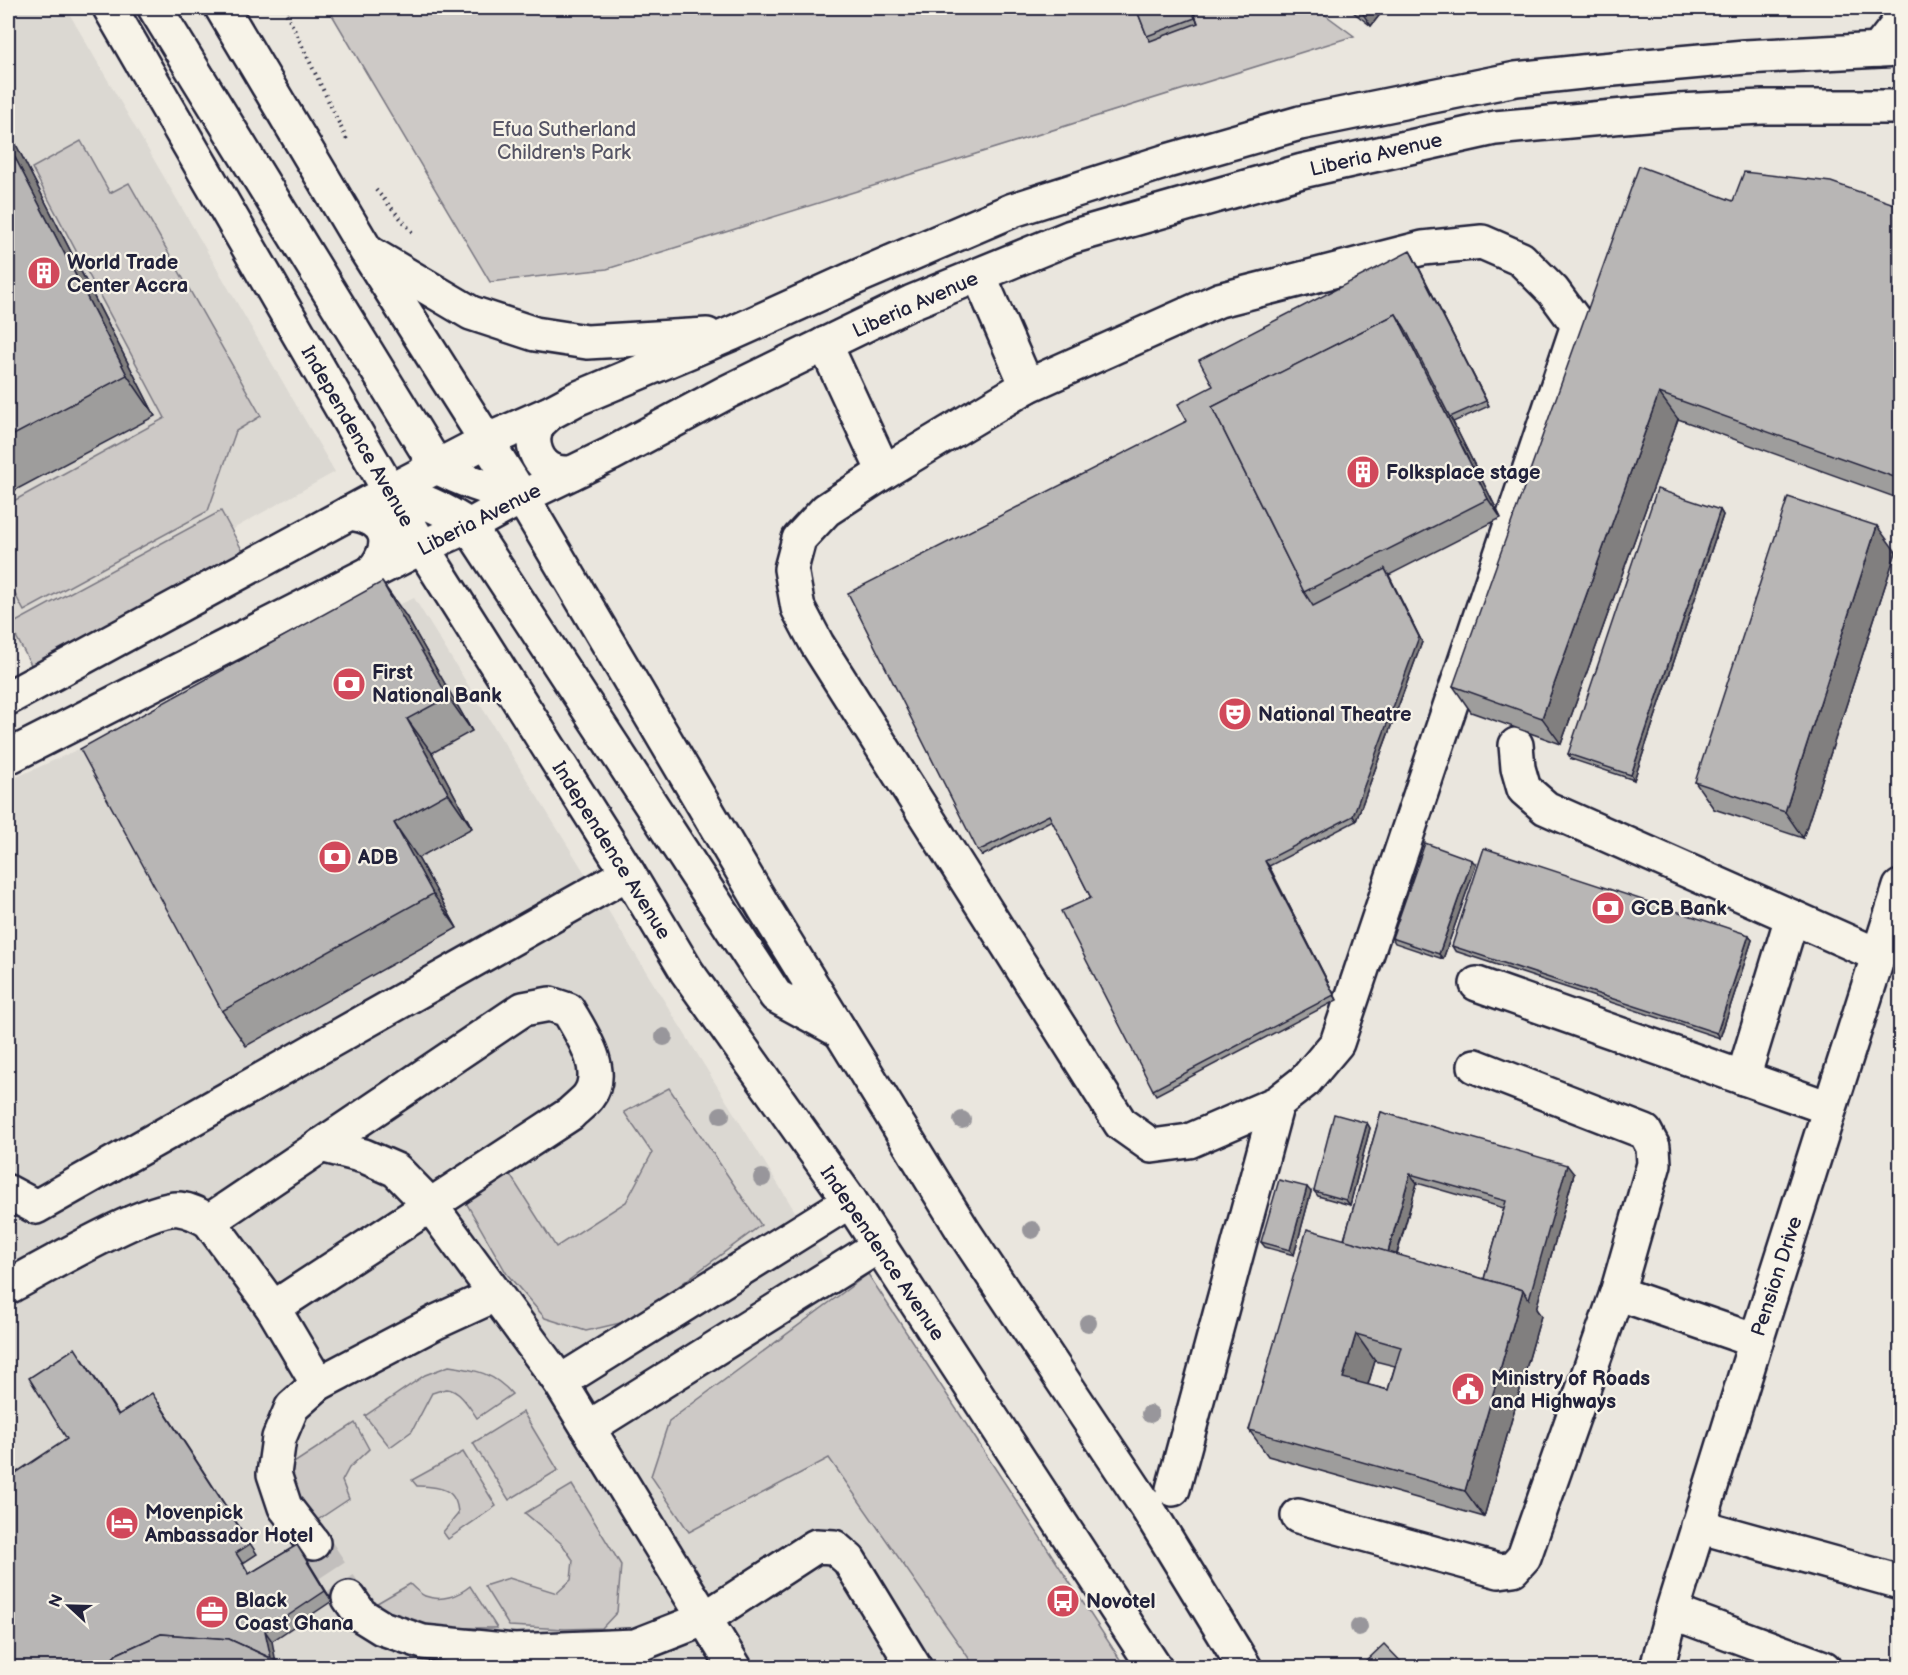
<svg xmlns="http://www.w3.org/2000/svg" width="1908" height="1675" font-family="'Balsamiq Sans',sans-serif">
<style>
.built{fill:#dbd8d2}
.green{fill:#cdc9c6;stroke:#787680;stroke-width:1.5}
.lines{fill:none;stroke-linecap:round;stroke-linejoin:round}
.minor-tunnel{stroke:#c2bfbd;stroke-width:33;stroke-dasharray:33 16;stroke-linecap:butt}
.minor-casing{stroke:#22223b;stroke-width:38}
.major-casing{stroke:#22223b;stroke-width:38}
.path{stroke:#22223b;stroke-width:4;stroke-dasharray:1.5 4.5;stroke-linecap:butt}
.minor{stroke:#f7f3e8;stroke-width:33}
.major{stroke:#f7f3e8;stroke-width:33}
.tree{fill:#98969b}
.wall{fill:#9e9d9c;stroke:#22223b;stroke-width:1.5;fill-rule:evenodd}
.shaded-wall{fill:#817f7f;stroke:#22223b;stroke-width:1.5}
.building{fill:#b8b6b5;stroke:#22223b;stroke-width:1.5;fill-rule:evenodd}
.labels{text-anchor:middle;stroke-width:4.5;stroke-linejoin:round;paint-order:stroke}
.park-label{font-size:20px;fill:#555465;stroke:#f7f3e8}
.street-label{font-size:20px;fill:#22223b;stroke:#f7f3e8}
.poi-label{font-size:20px;font-weight:bold;fill:#22223b;stroke:#f7f3e8;text-anchor:start}
</style>
<rect width="100%" height="100%" fill="#eae6de"/>
<filter id="ink" filterUnits="userSpaceOnUse"><feTurbulence type="fractalNoise" baseFrequency=".0167" numOctaves="2"/><feDisplacementMap in="SourceGraphic" scale="12" xChannelSelector="R" yChannelSelector="G"/><feConvolveMatrix kernelMatrix="1 2 1 2 8 2 1 2 1" color-interpolation-filters="sRGB"/></filter>
<g filter="url(#ink)">
<g class="built">
<path d="M8,8H66L335,472L8,655Z"/>
<path d="M414,598L1078,1667H8V781Z"/>
</g>
<g class="green">
<path d="M328,8H1316L1354,36L607,269L490,282Z"/>
<path d="M81,141L110,193L129,183L261,416L236,431L208,511L24,611L8,581V504L165,418L32,168Z"/>
<path d="M221,511L247,559L36,674L10,625Z"/>
<path d="M669,1088L761,1225L633,1320L586,1331L545,1318L507,1274L464,1199L509,1173L556,1247L626,1202L652,1153L624,1112Z"/>
<path d="M868,1274L1125,1667H975L829,1458L689,1532L651,1476L669,1421Z"/>
<path d="M449,1366C476,1370 494,1373 512,1394L477,1418C470,1408 460,1390 447,1389C443,1389 436,1392 432,1393L412,1431L390,1447L365,1416L425,1375Z"/>
<path d="M523,1412L558,1470L509,1500L473,1443Z"/>
<path d="M355,1423L369,1449L349,1468L342,1481L349,1499L316,1521L283,1470Z"/>
<path d="M463,1452L496,1506L448,1539L443,1532L458,1514C457,1487 439,1487 417,1486L412,1480Z"/>
<path d="M572,1485L621,1565L617,1612L602,1628L565,1629L509,1626L484,1586L509,1578L557,1593L571,1580L573,1560L562,1544L525,1513Z"/>
<path d="M410,1584C414,1588 420,1594 425,1596C441,1602 458,1596 470,1586L497,1628H432L388,1621L372,1606Z"/>
</g>
<g class="lines">
<path class="minor-tunnel" d="M313,1543L349,1598"/>
<defs>
<g id="minor">
<path d="M1878,50L1896,27L1900,17"/>
<path d="M1482,242L1521,259L1553,291L1578,325L1337,1043L1305,1081L1277,1103L1189,1141L1152,1146L1121,1124L817,644L798,608L791,569L799,539L826,510L884,472L1027,386L1219,300L1423,248Z"/>
<path d="M979,275L1027,386"/>
<path d="M825,344L884,472"/>
<path d="M1516,745L1518,768L1524,789L1546,808L1878,955"/>
<path d="M1477,984L1829,1108"/>
<path d="M1743,1078L1792,917"/>
<path d="M321,1145L364,1156L396,1170L431,1206L560,1382L735,1668"/>
<path d="M8,1192L36,1207L628,873"/>
<path d="M209,1221L523,1009L550,1004L568,1010C581,1033 608,1071 588,1097C583,1103 576,1108 570,1114L273,1308"/>
<path d="M8,1287C39,1271 150,1205 179,1209C190,1210 199,1215 209,1221L273,1308L318,1384"/>
<path d="M1617,1293L1756,1341"/>
<path d="M560,1382L850,1201"/>
<path d="M588,1428L880,1245"/>
<path d="M1173,1489L1277,1103"/>
<path d="M1298,1516L1499,1571L1513,1569L1524,1557L1617,1293L1654,1164L1653,1147L1645,1132L1475,1066"/>
<path d="M1698,1526L1900,1582"/>
<path d="M313,1543L285,1507L274,1474L279,1438L292,1407L318,1384L436,1322L495,1295"/>
<path d="M349,1598L361,1615L382,1628L423,1642L514,1651L635,1646L704,1619L816,1546L834,1547L849,1560L915,1668"/>
<path d="M1672,1612L1824,1668"/>
<path d="M1657,1668L1672,1612L1756,1341L1900,887"/>
</g>
<g id="major">
<path d="M110,8L422,547L628,873L687,972L850,1201L1155,1668"/>
<path d="M155,8L437,467C465,482 491,490 522,497"/>
<path d="M222,8L367,252L522,497L765,909L964,1232L1148,1509L1245,1668"/>
<path d="M371,254L471,313L535,334L587,342L707,335"/>
<path d="M548,414C545,418 540,421 538,425C528,442 537,467 557,472C561,473 567,473 571,473"/>
<path d="M390,491C421,499 442,508 469,526L776,996L840,1031"/>
<path d="M349,513C390,517 397,547 369,575"/>
<path d="M8,698L390,491L486,441L548,414L576,399L733,333L859,276L1013,210L1167,161L1300,123L1516,79L1591,71L1745,57L1900,49"/>
<path d="M8,757L422,547L469,526L522,497L611,454L727,392L912,302L1071,237L1302,171L1495,128L1678,111L1763,107H1900"/>
</g>
</defs>
<use href="#minor" class="minor-casing"/>
<use href="#major" class="major-casing"/>
<g class="path">
<path d="M284,8L348,142"/>
<path d="M376,190L414,234"/>
</g>
<use href="#minor" class="minor"/>
<use href="#major" class="major"/>
</g>
<g class="tree">
<circle cx="664" cy="1037" r="9"/>
<circle cx="721" cy="1115" r="9"/>
<circle cx="962" cy="1120" r="9"/>
<circle cx="762" cy="1178" r="9"/>
<circle cx="1032" cy="1230" r="9"/>
<circle cx="1088" cy="1323" r="9"/>
<circle cx="1150" cy="1414" r="9"/>
<circle cx="1359" cy="1627" r="9"/>
</g>
<g class="wall">
<path d="M1136,8H1192L1198,23L1150,41L1147,36Z"/>
<path d="M1348,8H1385L1371,26Z"/>
<path d="M8,129L155,416L8,494Z"/>
<path d="M1733,201L1900,206V499L1678,419L1561,744L1471,712L1453,686Z"/>
<path d="M1413,256L1489,406L1453,422L1501,518L1389,575L1422,642L1356,821L1269,866L1337,1000L1156,1095L1153,1090L1091,898L1052,820L982,856L978,851L1187,421Z"/>
<path d="M1720,510L1723,515L1634,780L1571,759L1568,754Z"/>
<path d="M1896,552L1803,838L1714,809L1695,782Z"/>
<path d="M406,616L472,731L432,753L472,828L418,858L457,928L246,1046L222,1011Z"/>
<path d="M1476,865L1443,959L1395,943L1392,938Z"/>
<path d="M1752,940L1720,1038L1455,951L1452,946Z"/>
<path d="M1381,1112L1574,1174L1536,1309L1541,1316L1484,1517L1268,1456L1249,1430L1344,1240ZM1417,1183L1504,1208L1484,1279L1397,1255ZM1375,1361L1395,1366L1388,1390L1368,1385Z"/>
<path d="M1367,1123L1370,1128L1350,1205L1318,1196L1314,1191Z"/>
<path d="M1311,1192L1294,1255L1265,1247L1261,1242Z"/>
<path d="M82,1358L119,1415L159,1403L257,1554L243,1563L249,1574L297,1545L332,1601L272,1641L8,1668L67,1439Z"/>
</g>
<g class="shaded-wall">
<path d="M1191,8H1192L1198,23L1195,18Z"/>
<path d="M1364,8H1385L1371,26L1361,11Z"/>
<path d="M8,129L155,416L127,375L8,144Z"/>
<path d="M1410,251L1413,256L1489,406L1486,401Z"/>
<path d="M1396,314L1409,333L1450,417L1453,422L1501,518L1488,499Z"/>
<path d="M1659,393L1678,419L1561,744L1542,718Z"/>
<path d="M1900,469V482L1897,478Z"/>
<path d="M1720,510L1723,515L1634,780L1631,775Z"/>
<path d="M1877,526L1896,552L1803,838L1785,812Z"/>
<path d="M1385,569L1388,574L1422,642L1356,821L1353,816Z"/>
<path d="M382,582L406,616L472,731L448,697Z"/>
<path d="M407,719L432,753L472,828L448,793Z"/>
<path d="M394,823L418,858L457,928L433,894Z"/>
<path d="M1472,860L1476,865L1443,959L1439,954Z"/>
<path d="M1265,861L1269,866L1337,1000L1334,995Z"/>
<path d="M1749,935L1752,940L1720,1038L1717,1033Z"/>
<path d="M1367,1123L1370,1128L1350,1205L1346,1200Z"/>
<path d="M1567,1165L1574,1174L1536,1309L1541,1316L1484,1517L1465,1491L1523,1290Z"/>
<path d="M1410,1174L1417,1183L1391,1274L1385,1264Z"/>
<path d="M1307,1187L1311,1192L1294,1255L1290,1250Z"/>
<path d="M1356,1334L1375,1361L1362,1404L1343,1378Z"/>
<path d="M297,1545L304,1555L332,1601L325,1591Z"/>
<path d="M265,1631L272,1641L277,1668H272Z"/>
</g>
<g class="building">
<path d="M1136,8H1191L1195,18L1147,36Z"/>
<path d="M1356,8H1364L1361,11Z"/>
<path d="M8,144L127,375L8,438Z"/>
<path d="M1639,166L1733,201L1744,172L1831,182L1900,206V469L1897,478L1659,393L1542,718L1453,686Z"/>
<path d="M1410,251L1486,401L1450,417L1405,328L1396,314L1212,407L1304,592L1313,606L1385,569L1419,637L1353,816L1265,861L1334,995L1153,1090L1061,911L1091,898L1049,815L978,851L848,593L1187,421L1178,404L1213,386L1199,360Z"/>
<path d="M1396,314L1488,499L1304,592L1212,407Z"/>
<path d="M1657,489L1720,510L1631,775L1568,754Z"/>
<path d="M1788,497L1877,526L1785,812L1695,782Z"/>
<path d="M382,582L448,697L407,719L448,793L394,823L433,894L222,1011L80,749Z"/>
<path d="M1425,843L1472,860L1439,954L1392,938Z"/>
<path d="M1484,848L1749,935L1717,1033L1452,946Z"/>
<path d="M1381,1112L1567,1165L1529,1299L1523,1290L1484,1279L1506,1201L1410,1174L1388,1252L1344,1240Z"/>
<path d="M1334,1114L1367,1123L1346,1200L1314,1191Z"/>
<path d="M1279,1180L1307,1187L1290,1250L1261,1242Z"/>
<path d="M1307,1229L1523,1290L1465,1491L1249,1430ZM1356,1334L1401,1347L1388,1390L1343,1378Z"/>
<path d="M75,1348L118,1415L152,1393L250,1544L236,1553L249,1574L297,1545L325,1591L265,1631L271,1658L229,1639L161,1634L117,1654L103,1668H8V1478L67,1439L29,1378Z"/>
<path d="M161,1634L229,1639L281,1663L342,1668H103L117,1654Z"/>
<path d="M1384,1644L1407,1668H1367L1363,1664Z"/>
</g>
</g>
<defs>
<symbol id="building-disc" viewBox="-11 -11 22 22"><circle r="9.5" fill="#d1495b" stroke="#f7f3e8"/><path d="M-4-6H4V6H1V3H-1V6H-4ZM-2.5-4.3h1.7v1.8h-1.7ZM.8-4.3h1.7v1.8H.8ZM-2.5-1h1.7V.8h-1.7ZM.8-1h1.7V.8H.8Z" fill="#fff"/></symbol>
<symbol id="bank-disc" viewBox="-11 -11 22 22"><circle r="9.5" fill="#d1495b" stroke="#f7f3e8"/><path d="M-6-4H6V4H-6ZM0-2.3a2.3 2.3 0 1 0 0 4.6a2.3 2.3 0 1 0 0-4.6Z" fill="#fff"/></symbol>
<symbol id="theatre-disc" viewBox="-11 -11 22 22"><circle r="9.5" fill="#d1495b" stroke="#f7f3e8"/><path d="M-5-5.5Q0-4 5-5.5V0Q5 5 0 6Q-5 5-5 0ZM-3.3-2.5H-1v1.5H-3.3ZM1-2.5H3.3v1.5H1ZM-2.8 1Q0 5.5 2.8 1Z" fill="#fff"/></symbol>
<symbol id="civic-disc" viewBox="-11 -11 22 22"><circle r="9.5" fill="#d1495b" stroke="#f7f3e8"/><path d="M-.6-6.5H3V-4.5H.6V-3L4-1V1h2V6H-6V1h2V-1L-.6-3ZM-1.2 2.5V6h2.4V2.5Z" fill="#fff"/></symbol>
<symbol id="hotel-disc" viewBox="-11 -11 22 22"><circle r="9.5" fill="#d1495b" stroke="#f7f3e8"/><path d="M-6-4.5h1.5V1H6V5H4.5V3h-9V5H-6ZM-4 0a1.8 1.8 0 1 1 3.6 0ZM.5 0V-2.5h3Q6-2.5 6 0Z" fill="#fff"/></symbol>
<symbol id="bus-disc" viewBox="-11 -11 22 22"><circle r="9.5" fill="#d1495b" stroke="#f7f3e8"/><path d="M-5-6H5V4H4V6H2V4H-2V6H-4V4H-5ZM-3.5-4V0h7V-4ZM-3.5 1.2v1.5H-2V1.2ZM2 1.2v1.5H3.5V1.2Z" fill="#fff"/></symbol>
<symbol id="office-disc" viewBox="-11 -11 22 22"><circle r="9.5" fill="#d1495b" stroke="#f7f3e8"/><path d="M-6-3h4V-5.5h4V-3h4V5H-6ZM-1-4.5V-3h2v-1.5ZM-6 0V1H6V0Z" fill="#fff"/></symbol>
</defs>
<g fill-rule="evenodd">
<use href="#building-disc" x="25" y="254" width="38" height="38"/>
<use href="#building-disc" x="1344" y="453" width="38" height="38"/>
<use href="#bank-disc" x="330" y="665" width="38" height="38"/>
<use href="#theatre-disc" x="1216" y="695" width="38" height="38"/>
<use href="#bank-disc" x="316" y="838" width="38" height="38"/>
<use href="#bank-disc" x="1589" y="889" width="38" height="38"/>
<use href="#civic-disc" x="1449" y="1370" width="38" height="38"/>
<use href="#hotel-disc" x="103" y="1504" width="38" height="38"/>
<use href="#bus-disc" x="1044" y="1582" width="38" height="38"/>
<use href="#office-disc" x="193" y="1593" width="38" height="38"/>
</g>
<g class="labels">
<g class="park-label">
<text x="564" y="136">Efua Sutherland<tspan x="564" dy="23">Children's Park</tspan></text>
</g>
<g class="street-label">
<text transform="translate(1376 154) rotate(-13)" y="7">Liberia Avenue</text>
<text transform="translate(915 304) rotate(-24)" y="7">Liberia Avenue</text>
<text transform="translate(358 436) rotate(60)" y="7">Independence Avenue</text>
<text transform="translate(479 519) rotate(-27)" y="7">Liberia Avenue</text>
<text transform="translate(612 850) rotate(58)" y="7">Independence Avenue</text>
<text transform="translate(883 1253) rotate(56)" y="7">Independence Avenue</text>
<text transform="translate(1776 1276) rotate(-72)" y="7">Pension Drive</text>
</g>
<g class="poi-label">
<text x="67" y="269">World Trade<tspan x="67" dy="23">Center Accra</tspan></text>
<text x="1386" y="479">Folksplace stage</text>
<text x="372" y="679">First<tspan x="372" dy="23">National Bank</tspan></text>
<text x="1258" y="721">National Theatre</text>
<text x="358" y="864">ADB</text>
<text x="1631" y="915">GCB Bank</text>
<text x="1491" y="1385">Ministry of Roads<tspan x="1491" dy="23">and Highways</tspan></text>
<text x="145" y="1519">Movenpick<tspan x="145" dy="23">Ambassador Hotel</tspan></text>
<text x="235" y="1607">Black<tspan x="235" dy="23">Coast Ghana</tspan></text>
<text x="1086" y="1608">Novotel</text>
</g>
</g>
<rect width="1908" height="1675" fill="none" stroke="#f7f3e8" stroke-width="30"/>
<rect x="15" y="15" width="1878" height="1645" fill="none" stroke="#22223b" stroke-width="2" filter="url(#ink)"/>
<g transform="translate(69 1606) rotate(292)" stroke="#f7f3e8" stroke-width="4.5" paint-order="stroke">
<path d="M0-4.5L10 22L0 15L-10 22Z" fill="#22223b"/>
<text y="-9" font-size="16" font-weight="bold" text-anchor="middle" fill="#22223b">N</text>
</g>
</svg>
